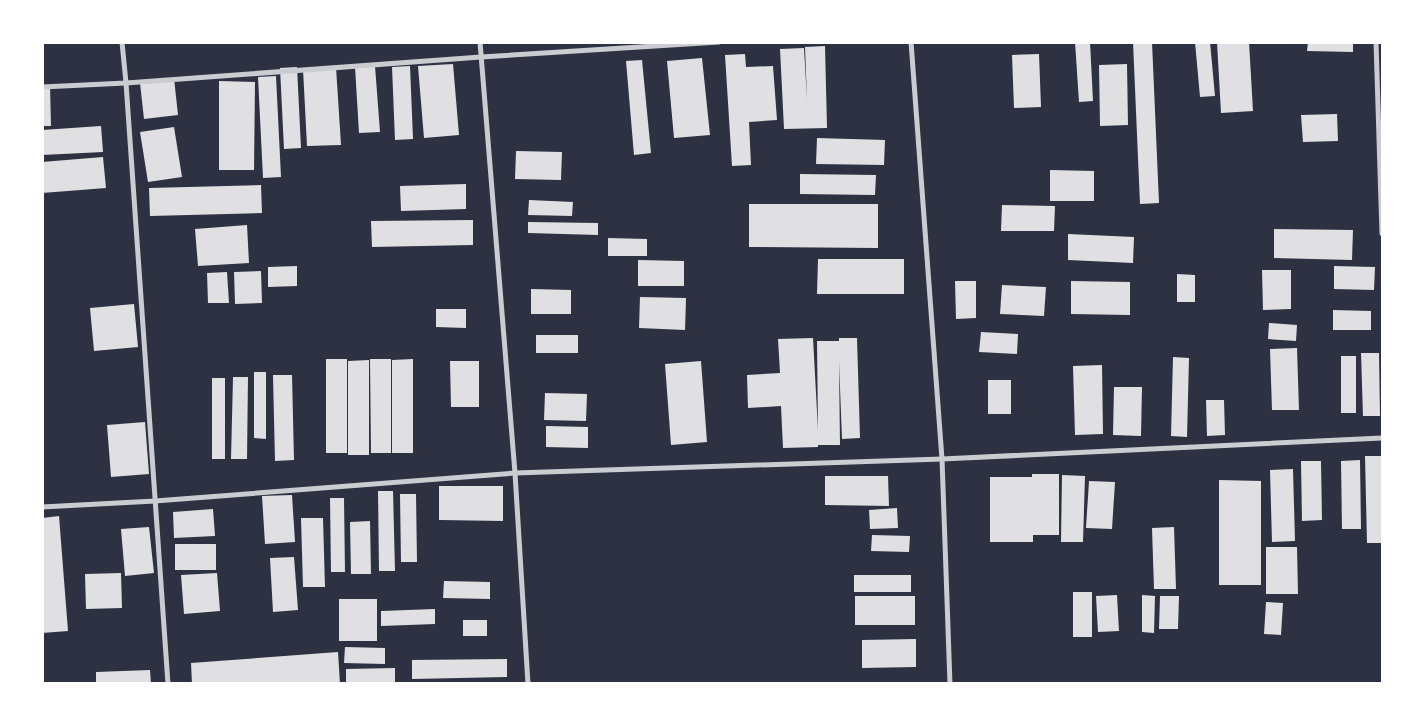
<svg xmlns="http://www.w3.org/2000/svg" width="1425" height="726" font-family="Figtree,sans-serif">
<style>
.building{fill:#e0e0e3}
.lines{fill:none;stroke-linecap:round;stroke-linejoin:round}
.minor{stroke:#caccd0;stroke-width:5}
</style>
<rect width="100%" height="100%" fill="#2d3142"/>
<g class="building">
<path d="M1075,42H1090L1093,101L1079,102Z"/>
<path d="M1133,42H1152L1159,203L1140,204Z"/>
<path d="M1195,42H1210L1215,96L1200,97Z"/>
<path d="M1217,42H1249L1253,111L1221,113Z"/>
<path d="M1308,42H1353V52L1307,51Z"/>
<path d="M825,46L827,128L784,129L780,49L804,48L807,100L805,47Z"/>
<path d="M745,54L746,67L773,66L777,120L749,122L751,165L732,166L725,55Z"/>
<path d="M1039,54L1041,107L1014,108L1012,55Z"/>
<path d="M702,58L710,135L674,138L667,61Z"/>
<path d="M642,60L651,153L634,155L626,61Z"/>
<path d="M453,64L459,135L424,138L418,66Z"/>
<path d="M1127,64L1128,125L1100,126L1099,65Z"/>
<path d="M375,66L380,132L359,133L355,67Z"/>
<path d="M410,66L413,139L395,140L392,67Z"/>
<path d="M297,67L301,148L284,149L280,68Z"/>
<path d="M336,67L341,145L307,146L303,69Z"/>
<path d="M276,76L281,177L263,178L258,77Z"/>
<path d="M174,78L178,115L144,119L140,83Z"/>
<path d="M219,81L255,82L254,170H219Z"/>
<path d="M42,85H50L51,126H42Z"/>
<path d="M1337,114L1338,141L1303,142L1301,115Z"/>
<path d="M101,126L103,152L42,155V130Z"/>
<path d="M174,127L182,177L148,182L140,132Z"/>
<path d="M817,138L885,140L884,165L816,164Z"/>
<path d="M516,151L562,152L561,180L515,179Z"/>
<path d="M103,157L106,188L42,193V162Z"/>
<path d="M1050,170L1094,171V201H1050Z"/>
<path d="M800,174L876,175L875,195L800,194Z"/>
<path d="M466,184V209L401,211L400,186Z"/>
<path d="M261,185L262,213L150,216L149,188Z"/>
<path d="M529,200L573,202L572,216L528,215Z"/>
<path d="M749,204H878V248L749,247Z"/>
<path d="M1002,205L1055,206L1054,231H1001Z"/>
<path d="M473,220V245L372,247L371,221Z"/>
<path d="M528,222L598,223V235L528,233Z"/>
<path d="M247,225L249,263L198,266L195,229Z"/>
<path d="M1274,229L1353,230L1352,260L1274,258Z"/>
<path d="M1068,234L1134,237L1133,263L1068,260Z"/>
<path d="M608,238L647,239V256H608Z"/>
<path d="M818,259H904V294H817Z"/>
<path d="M638,260L684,261V286H638Z"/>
<path d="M297,266V286L268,287V267Z"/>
<path d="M1334,266L1375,267L1374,290L1334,289Z"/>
<path d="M1262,270H1291V309L1263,310Z"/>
<path d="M261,271L262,303L235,304L234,272Z"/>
<path d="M227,272L229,303H208L207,273Z"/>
<path d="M1177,274L1195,275V302H1177Z"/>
<path d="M955,281H976V318L956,319Z"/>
<path d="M1071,281L1130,282V315L1071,314Z"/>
<path d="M1002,285L1046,287L1044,316L1000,314Z"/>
<path d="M531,289L571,290V314H531Z"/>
<path d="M640,297L686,298L685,330L639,328Z"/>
<path d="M134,304L138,347L94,351L90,308Z"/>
<path d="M436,309H466V328L436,327Z"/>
<path d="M1333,310L1371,311V330H1333Z"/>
<path d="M1269,323L1297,325L1296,341L1268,339Z"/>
<path d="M981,332L1018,334L1017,354L979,352Z"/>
<rect x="536" y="335" width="42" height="18"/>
<path d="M813,338L818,430L817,341H839V338H857L860,438L842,439L839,362L840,445H818V447L783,448L781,406L748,408L747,375L780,373L778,339Z"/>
<path d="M1297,348L1299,410H1272L1270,349Z"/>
<path d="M1361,353H1379L1380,416H1363Z"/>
<rect x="1341" y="356" width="15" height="57"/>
<path d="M1173,357L1189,358L1187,437L1171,436Z"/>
<rect x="326" y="359" width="21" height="94"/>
<path d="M370,359H391V453H371Z"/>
<path d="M413,359V453H392V360Z"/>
<path d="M369,360V455H348V361Z"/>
<path d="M450,361H479V407H451Z"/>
<path d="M701,361L707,442L671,445L665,364Z"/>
<path d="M1102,365L1103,434L1075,435L1073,366Z"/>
<path d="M254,372H266V439L254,438Z"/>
<path d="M273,375H292L294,460L275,461Z"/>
<path d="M233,377H248L247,459H231Z"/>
<rect x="212" y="378" width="13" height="81"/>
<rect x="988" y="380" width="23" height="34"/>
<path d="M1114,387H1142L1141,436L1113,435Z"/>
<path d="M545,393L587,394L586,421L544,420Z"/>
<path d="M1206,400H1224L1225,435L1207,436Z"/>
<path d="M145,422L149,474L111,477L107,425Z"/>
<path d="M546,426L588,427V448L546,447Z"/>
<path d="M1365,456H1382V543H1367Z"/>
<path d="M1360,460L1361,529H1342L1341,461Z"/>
<path d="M1301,461H1321L1322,520L1302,521Z"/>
<path d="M1293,469L1295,541L1272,542L1270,470Z"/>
<path d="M1032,474H1059V535H1033V542H990V477H1032Z"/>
<path d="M1062,475L1085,476L1083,542H1061Z"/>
<path d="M825,476H888L889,506L825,505Z"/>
<path d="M1219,480L1261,481V585H1219Z"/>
<path d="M1089,481L1115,482L1112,529L1086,528Z"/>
<path d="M439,486H503V521L439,520Z"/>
<path d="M378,491H393L395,571H379Z"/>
<path d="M400,494H416L417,562H401Z"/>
<path d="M292,495L295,542L265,544L262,496Z"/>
<path d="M330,498H344L345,572H331Z"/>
<path d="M897,508L898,528L870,529L869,510Z"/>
<path d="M213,509L215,536L174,538L173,512Z"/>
<path d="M59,516L68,631L42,633V518Z"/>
<path d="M301,518H323L325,587H303Z"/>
<path d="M370,521L371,574H351L350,522Z"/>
<path d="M149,527L154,573L125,576L121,529Z"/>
<path d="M1174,527L1176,589H1154L1152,528Z"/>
<path d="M872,535L910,536L909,552L871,551Z"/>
<rect x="175" y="544" width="41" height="26"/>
<path d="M1266,547H1297L1298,594H1266Z"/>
<path d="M294,557L298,610L273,612L270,558Z"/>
<path d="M121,573L122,608L86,609L85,574Z"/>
<path d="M217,573L220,611L184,614L181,575Z"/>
<rect x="854" y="575" width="57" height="17"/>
<path d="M444,581L490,582V599L443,598Z"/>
<rect x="1073" y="592" width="19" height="45"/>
<path d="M1117,595L1119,631L1098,632L1096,596Z"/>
<path d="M1142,595L1155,596L1154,633L1142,632Z"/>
<rect x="855" y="596" width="60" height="29"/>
<path d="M1160,596H1179L1178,629H1159Z"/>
<rect x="339" y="599" width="38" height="42"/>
<path d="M1266,602L1283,603L1281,635L1264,634Z"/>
<path d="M435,609V624L381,626V611Z"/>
<rect x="463" y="620" width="24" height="16"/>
<path d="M916,639V667L862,668V640Z"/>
<path d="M345,647L385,648V664L344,663Z"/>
<path d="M338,652L340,684H192L191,663Z"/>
<path d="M507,659V677L412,679V660Z"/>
<path d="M395,668V684H346V669Z"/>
<path d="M150,670L151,684H96V672Z"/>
</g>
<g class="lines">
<g class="minor">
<path d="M122,42L126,83L168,684"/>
<path d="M480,42L515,473L528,684"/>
<path d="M911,42L942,459L950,684"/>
<path d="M1376,42L1382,234"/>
<path d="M42,87L126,83L481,57L719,42"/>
<path d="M42,507L155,501L515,473L942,459L1382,438"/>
</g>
</g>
<rect width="1425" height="726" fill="none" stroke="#ffffff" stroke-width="88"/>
</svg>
